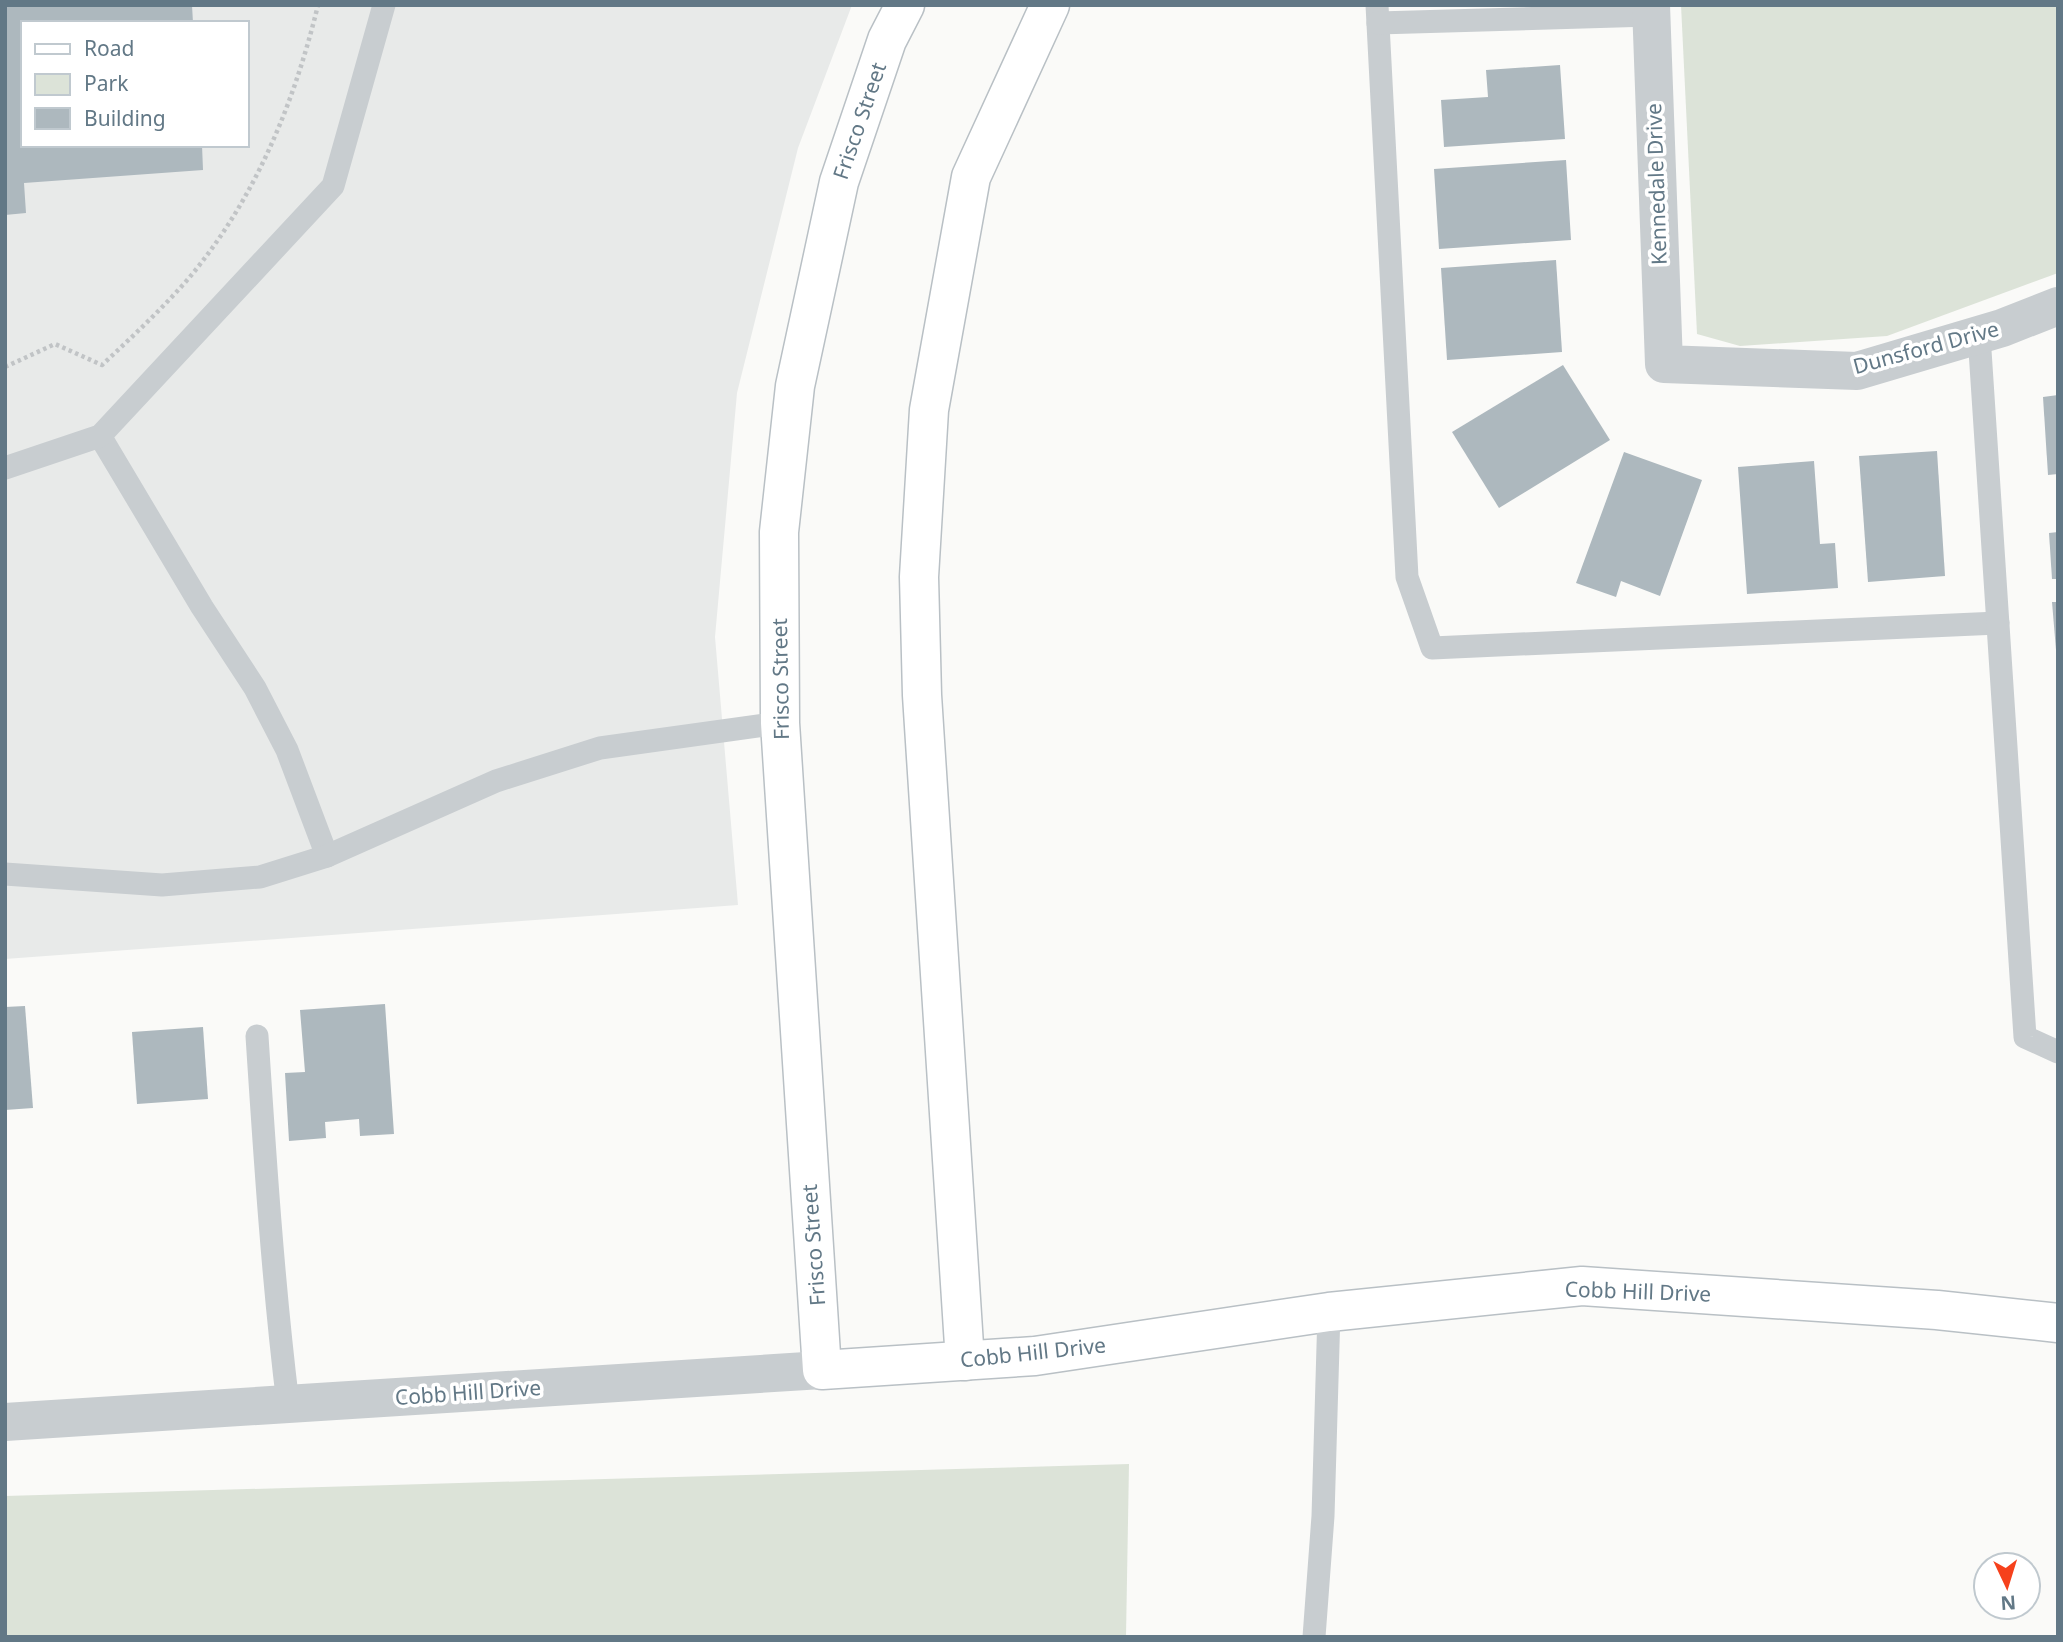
<svg xmlns="http://www.w3.org/2000/svg" width="2063" height="1642" font-family="'Noto Sans',sans-serif">
<style>
.built{fill:#e8eae9;fill-rule:evenodd}
.green{fill:#dce3d8}
.building{fill:#adb8be}
.lines{fill:none;stroke-linecap:round;stroke-linejoin:round}
.secondary-casing{stroke:#b9c0c5;stroke-width:41}
.path{stroke:#c1c4c6;stroke-width:4.5;stroke-dasharray:3.5 3.5;stroke-linecap:butt}
.lane{stroke:#c8cdd0;stroke-width:23}
.street{stroke:#c8cdd0;stroke-width:38}
.secondary{stroke:#fff;stroke-width:38}
.labels{text-anchor:middle;stroke-width:7;stroke-linejoin:round;paint-order:stroke}
.street-label{font-size:21px;fill:#627886;stroke:#fff}
</style>
<rect width="100%" height="100%" fill="#fafaf8"/>
<path class="built" d="M5,5H852L798,148L737,393L715,637L738,905L5,959ZM23,23H247V145H23Z"/>
<g class="green">
<path d="M1681,5H2058V273L1887,336L1740,346L1697,334Z"/>
<path d="M1129,1464L1126,1637H5V1496Z"/>
</g>
<g class="building">
<path d="M5,5H192L193,23H23V145H202L203,170L24,183L26,213L5,215Z"/>
<path d="M1560,65L1565,139L1444,147L1441,100L1488,97L1486,70Z"/>
<path d="M1566,160L1571,240L1439,249L1434,169Z"/>
<path d="M1556,260L1562,352L1447,360L1441,268Z"/>
<path d="M1563,365L1610,440L1499,508L1452,432Z"/>
<path d="M2058,395V474L2048,475L2043,397Z"/>
<path d="M1937,451L1945,576L1868,582L1859,456Z"/>
<path d="M1624,452L1702,480L1660,596L1621,581L1616,597L1576,583Z"/>
<path d="M1814,461L1820,544L1835,543L1838,588L1747,594L1738,467Z"/>
<path d="M2058,532V579H2052L2049,533Z"/>
<path d="M2052,602H2058V650H2056Z"/>
<path d="M385,1004L394,1134L360,1136L359,1119L325,1122L326,1138L289,1141L285,1073L305,1072L300,1010Z"/>
<path d="M25,1006L33,1108L5,1110V1007Z"/>
<path d="M203,1027L208,1099L137,1104L132,1032Z"/>
</g>
<g class="lines">
<defs>
<g id="secondary">
<path d="M905,5L887,40L839,182L795,386L779,532L780,723L822,1370L1035,1356L1329,1312L1582,1286L1937,1310L2058,1323"/>
<path d="M965,1361L922,695L919,577L929,410L971,177L1050,5"/>
</g>
</defs>
<use href="#secondary" class="secondary-casing"/>
<path class="path" d="M5,367L55,344L102,365C132,337 162,309 189,278C255,199 294,104 318,5"/>
<g class="lane">
<path d="M1377,5L1407,577L1432,648L1998,623"/>
<path d="M1378,23L1651,15"/>
<path d="M1979,335L2025,1037L2058,1052"/>
<path d="M100,436L202,607L255,688L287,750L327,856"/>
<path d="M5,468L100,436L333,186L384,5"/>
<path d="M5,874L162,885L260,877L327,856L496,781L600,748L780,723"/>
<path d="M257,1036C265,1159 273,1282 288,1404"/>
<path d="M1314,1637L1323,1516L1329,1312"/>
</g>
<g class="street">
<path d="M1651,5L1664,364L1857,371L2002,328L2058,306"/>
<path d="M5,1422L822,1370"/>
</g>
<use href="#secondary" class="secondary"/>
</g>
<g class="labels">
<g class="street-label">
<text transform="translate(860 121) rotate(-71)" y="7">Frisco Street</text>
<text transform="translate(1657 184) rotate(-92)" y="7">Kennedale Drive</text>
<text transform="translate(1926 348) rotate(-15)" y="7">Dunsford Drive</text>
<text transform="translate(781 679) rotate(-91)" y="7">Frisco Street</text>
<text transform="translate(814 1245) rotate(-94)" y="7">Frisco Street</text>
<text transform="translate(1638 1292) rotate(2)" y="7">Cobb Hill Drive</text>
<text transform="translate(1033 1353) rotate(-6)" y="7">Cobb Hill Drive</text>
<text transform="translate(468 1393) rotate(-4)" y="7">Cobb Hill Drive</text>
</g>
</g>
<rect width="2063" height="1642" fill="none" stroke="#627886" stroke-width="14"/>
<rect x="21" y="21" width="228" height="126" fill="#ffffff" stroke="#c0c9cf" stroke-width="2"/>
<rect x="35" y="44" width="35" height="10" fill="#ffffff" stroke="#c0c9cf" stroke-width="2"/>
<text x="84" y="56" font-size="21" fill="#627886">Road</text>
<rect x="35" y="74" width="35" height="21" fill="#dce3d8" stroke="#c0c9cf" stroke-width="2"/>
<text x="84" y="91" font-size="21" fill="#627886">Park</text>
<rect x="35" y="108" width="35" height="21" fill="#adb8be" stroke="#c0c9cf" stroke-width="2"/>
<text x="84" y="126" font-size="21" fill="#627886">Building</text>
<g transform="translate(2007 1586) rotate(176)"><circle r="33" fill="#ffffff" stroke="#c0c9cf" stroke-width="2"/>
<path d="M0-5L12 26L0 18L-12 26Z" fill="#f6411c"/>
<text y="-10" font-size="19" font-weight="bold" text-anchor="middle" fill="#627886">N</text>
</g>
</svg>
